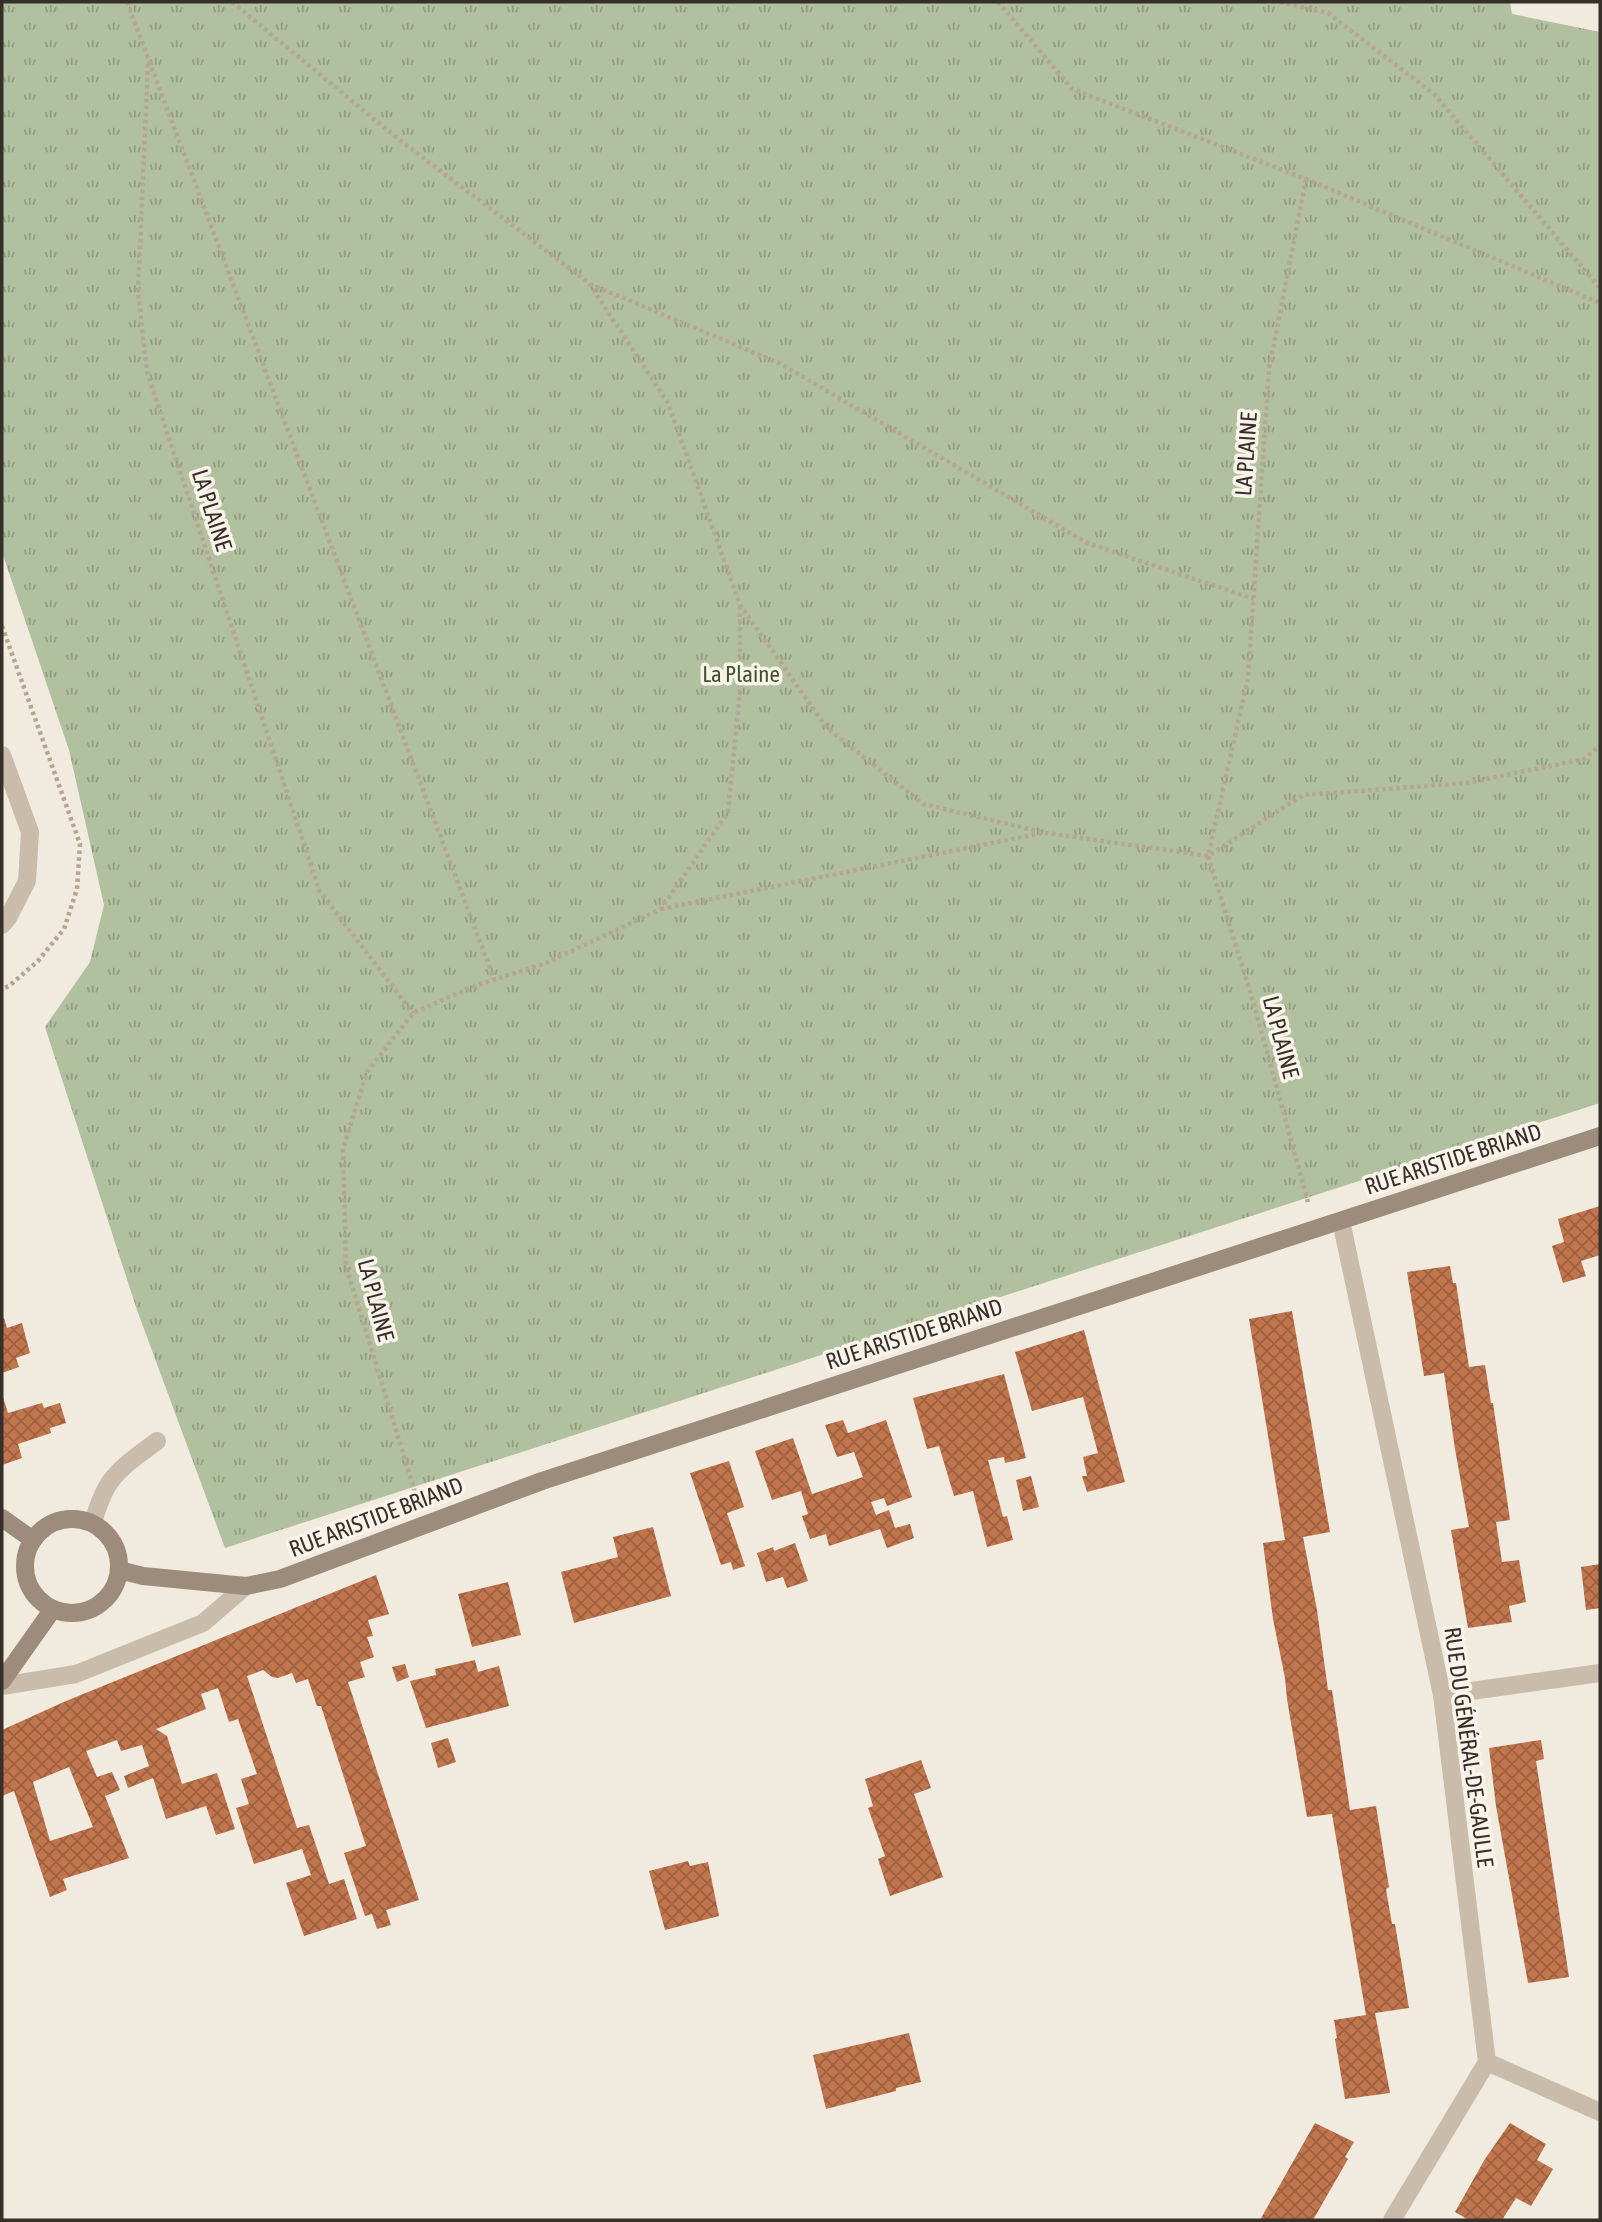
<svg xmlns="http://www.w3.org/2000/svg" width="1602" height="2222" font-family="'Asap Condensed',sans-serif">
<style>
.park{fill:url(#park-tufts)}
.building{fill:url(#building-cross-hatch);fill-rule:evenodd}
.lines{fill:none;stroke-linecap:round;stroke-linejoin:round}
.path{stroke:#b5a694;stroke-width:4.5;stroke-dasharray:3.5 3.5;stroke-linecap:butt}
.lane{stroke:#c9bcaa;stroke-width:18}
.street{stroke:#c9bcaa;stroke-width:18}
.secondary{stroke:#9d8b7b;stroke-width:18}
.labels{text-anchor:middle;stroke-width:7;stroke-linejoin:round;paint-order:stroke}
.street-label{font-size:23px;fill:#372f29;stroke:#f9f4ea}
.park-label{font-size:23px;fill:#42542e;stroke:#f9f4ea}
</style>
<defs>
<pattern id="park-tufts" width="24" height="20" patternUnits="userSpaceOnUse" patternTransform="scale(1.75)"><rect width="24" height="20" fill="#b1c09e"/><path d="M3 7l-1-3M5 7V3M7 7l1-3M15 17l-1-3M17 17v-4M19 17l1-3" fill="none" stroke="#919c81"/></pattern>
<pattern id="building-cross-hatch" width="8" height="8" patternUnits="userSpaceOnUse" patternTransform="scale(1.75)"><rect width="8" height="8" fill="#c0754d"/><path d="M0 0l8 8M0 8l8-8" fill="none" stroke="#9d6040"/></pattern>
</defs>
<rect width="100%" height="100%" fill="#f1eade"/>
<path class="park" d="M2,2H1510L1512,14L1600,32V1103L225,1548L137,1310L45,1027L90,962L104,905L69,750L2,552Z"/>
<g class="building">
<path d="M1600,1206V1255L1581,1261L1586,1276L1563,1283L1552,1246L1564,1242L1558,1219Z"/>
<path d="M1450,1266L1453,1283H1456L1469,1367L1485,1365L1491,1403H1493L1510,1520L1496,1522L1502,1562L1519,1560L1526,1602L1509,1606L1512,1622L1468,1628L1451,1530L1469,1527L1455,1449L1444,1373L1424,1376L1407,1272Z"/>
<path d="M1292,1311L1330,1532L1303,1537L1317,1610L1328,1690H1332L1350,1810L1376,1806L1389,1887L1386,1889L1388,1901L1392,1924H1395L1409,2008L1375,2013L1390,2093L1345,2099L1335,2039L1337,2038L1334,2020L1366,2015L1332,1814L1307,1817L1287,1699L1285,1678L1273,1619L1263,1543L1285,1540L1249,1319Z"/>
<path d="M4,1318L7,1328L22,1323L30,1353L16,1358L19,1367L2,1373V1319Z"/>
<path d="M1084,1330L1125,1482L1087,1492L1082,1476H1087L1083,1457L1098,1453L1083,1397L1032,1411L1015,1352Z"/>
<path d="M1004,1374L1026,1458L1005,1463L1004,1457L988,1460L1003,1517L1007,1516L1013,1540L987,1547L973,1491L954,1496L939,1446L927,1449L913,1398Z"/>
<path d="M2,1394L8,1413L42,1403L44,1408L60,1403L66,1423L50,1428L51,1433L18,1444L22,1458L2,1465Z"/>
<path d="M843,1420L848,1433L886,1420L912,1497L887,1506L884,1498L871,1502L876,1515L889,1510L895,1528L910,1524L914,1538L887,1548L880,1529L829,1546L826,1534L810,1539L802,1516L808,1514L801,1491L772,1500L755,1451L793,1438L812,1494L863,1477L854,1452L837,1457L825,1425Z"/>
<path d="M729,1461L744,1507L727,1513L745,1566L733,1570L731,1562L721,1565L690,1473Z"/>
<path d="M1031,1476L1039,1507L1023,1511L1016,1480Z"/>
<path d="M653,1527L671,1596L574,1623L561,1572L618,1557L613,1537Z"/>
<path d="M795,1543L808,1581L787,1588L783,1577L766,1582L757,1553L773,1547L774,1551Z"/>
<path d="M1600,1564V1608L1586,1610L1581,1567Z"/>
<path d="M376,1575L389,1614L368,1620L373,1636L367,1637L374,1657L360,1662L365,1677L348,1682L419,1900L386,1910L391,1925L377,1929L372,1914L365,1916L344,1853L366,1846L321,1706H317L308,1679L296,1683L292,1673L278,1678L272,1677L263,1670L247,1676L297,1828L309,1825L329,1884L344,1879L357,1919L304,1936L286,1883L311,1875L302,1849L254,1864L236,1808L249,1804L241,1779L257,1774L238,1719L229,1722L218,1688L201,1694L206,1709L156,1729L167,1736L182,1784L217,1773L235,1829L216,1835L206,1806L166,1819L153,1778L128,1788L124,1776L149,1766L142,1745L121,1751L117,1740L86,1751L97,1777L112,1772L120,1790L105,1796L129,1858L63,1879L67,1890L50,1897L14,1791L2,1796V1730L66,1701ZM69,1767L93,1827L50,1841L33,1782Z"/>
<path d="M508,1582L521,1635L472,1647L458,1594Z"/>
<path d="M475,1660L478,1672L499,1666L509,1706L426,1728L410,1681L436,1675L435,1669Z"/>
<path d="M405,1664L409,1677L397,1682L392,1667Z"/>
<path d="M448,1738L456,1762L438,1768L431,1743Z"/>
<path d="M1541,1740L1544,1759L1536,1761L1569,1977L1528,1983L1496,1806L1489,1748Z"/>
<path d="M921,1760L931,1788L914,1794L943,1877L890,1896L878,1859L885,1856L868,1808L873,1806L865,1779Z"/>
<path d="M688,1861L690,1866L708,1862L719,1916L665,1930L649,1871Z"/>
<path d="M909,2033L921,2082L896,2088V2091L826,2109L813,2055Z"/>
<path d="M1315,2123L1354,2142L1345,2157L1348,2159L1313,2220H1260Z"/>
<path d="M1510,2123L1546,2144L1537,2160L1553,2169L1531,2206L1516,2198L1502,2220H1469L1455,2212L1485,2159Z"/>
</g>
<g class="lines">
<g class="path">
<path d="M127,2L494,979"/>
<path d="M232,2L397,138L589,283L668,403L740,605L827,728L923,804L1046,833L1208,856L1303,795L1467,783L1584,759L1600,746"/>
<path d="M998,2L1072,89L1306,179L1600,303"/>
<path d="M1280,2L1328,13L1434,94L1600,288"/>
<path d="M148,64L138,292L147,372L320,892L413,1013"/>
<path d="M1306,179L1269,369L1248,678L1208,856L1253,1001L1308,1202"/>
<path d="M590,284L781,364L1087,543L1254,599"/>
<path d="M2,626L80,844L77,889L64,929L38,961L9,986L2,989"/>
<path d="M661,909L1042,833"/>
<path d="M417,1499L346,1266L343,1149L367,1072L413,1013L477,985L546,963L661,909L728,812L740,692V606"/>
</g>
<g class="lane">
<path d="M2,755L30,832L27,881L8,918L2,925"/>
<path d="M93,1523C106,1475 119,1470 157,1441"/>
<path d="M2,1686L76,1674L203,1623L246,1586"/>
</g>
<g class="street">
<path d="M1341,1221L1442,1695L1487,2062L1392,2220"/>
<path d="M1442,1695L1600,1673"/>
<path d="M1487,2062L1600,2112"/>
</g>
<g class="secondary">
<path d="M2,1518L33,1540"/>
<circle cx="72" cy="1566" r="47"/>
<path d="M119,1570L143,1576L246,1586L280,1579L542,1481L1600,1136"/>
<path d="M2,1681L53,1609"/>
</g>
</g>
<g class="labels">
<g class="street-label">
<text transform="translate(1246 454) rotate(-86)" y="8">LA PLAINE</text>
<text transform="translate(212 510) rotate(72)" y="8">LA PLAINE</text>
<text transform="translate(1281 1037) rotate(75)" y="8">LA PLAINE</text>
<text transform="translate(1453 1159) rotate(-18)" y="8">RUE ARISTIDE BRIAND</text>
<text transform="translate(376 1300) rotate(75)" y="8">LA PLAINE</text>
<text transform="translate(914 1334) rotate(-18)" y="8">RUE ARISTIDE BRIAND</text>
<text transform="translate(376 1517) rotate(-21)" y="8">RUE ARISTIDE BRIAND</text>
<text transform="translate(1469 1747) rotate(82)" y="8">RUE DU GÉNÉRAL-DE-GAULLE</text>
</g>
<g class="park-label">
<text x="741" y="682">La Plaine</text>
</g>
</g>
<rect width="1602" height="2222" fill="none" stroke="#372f29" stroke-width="7"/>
</svg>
